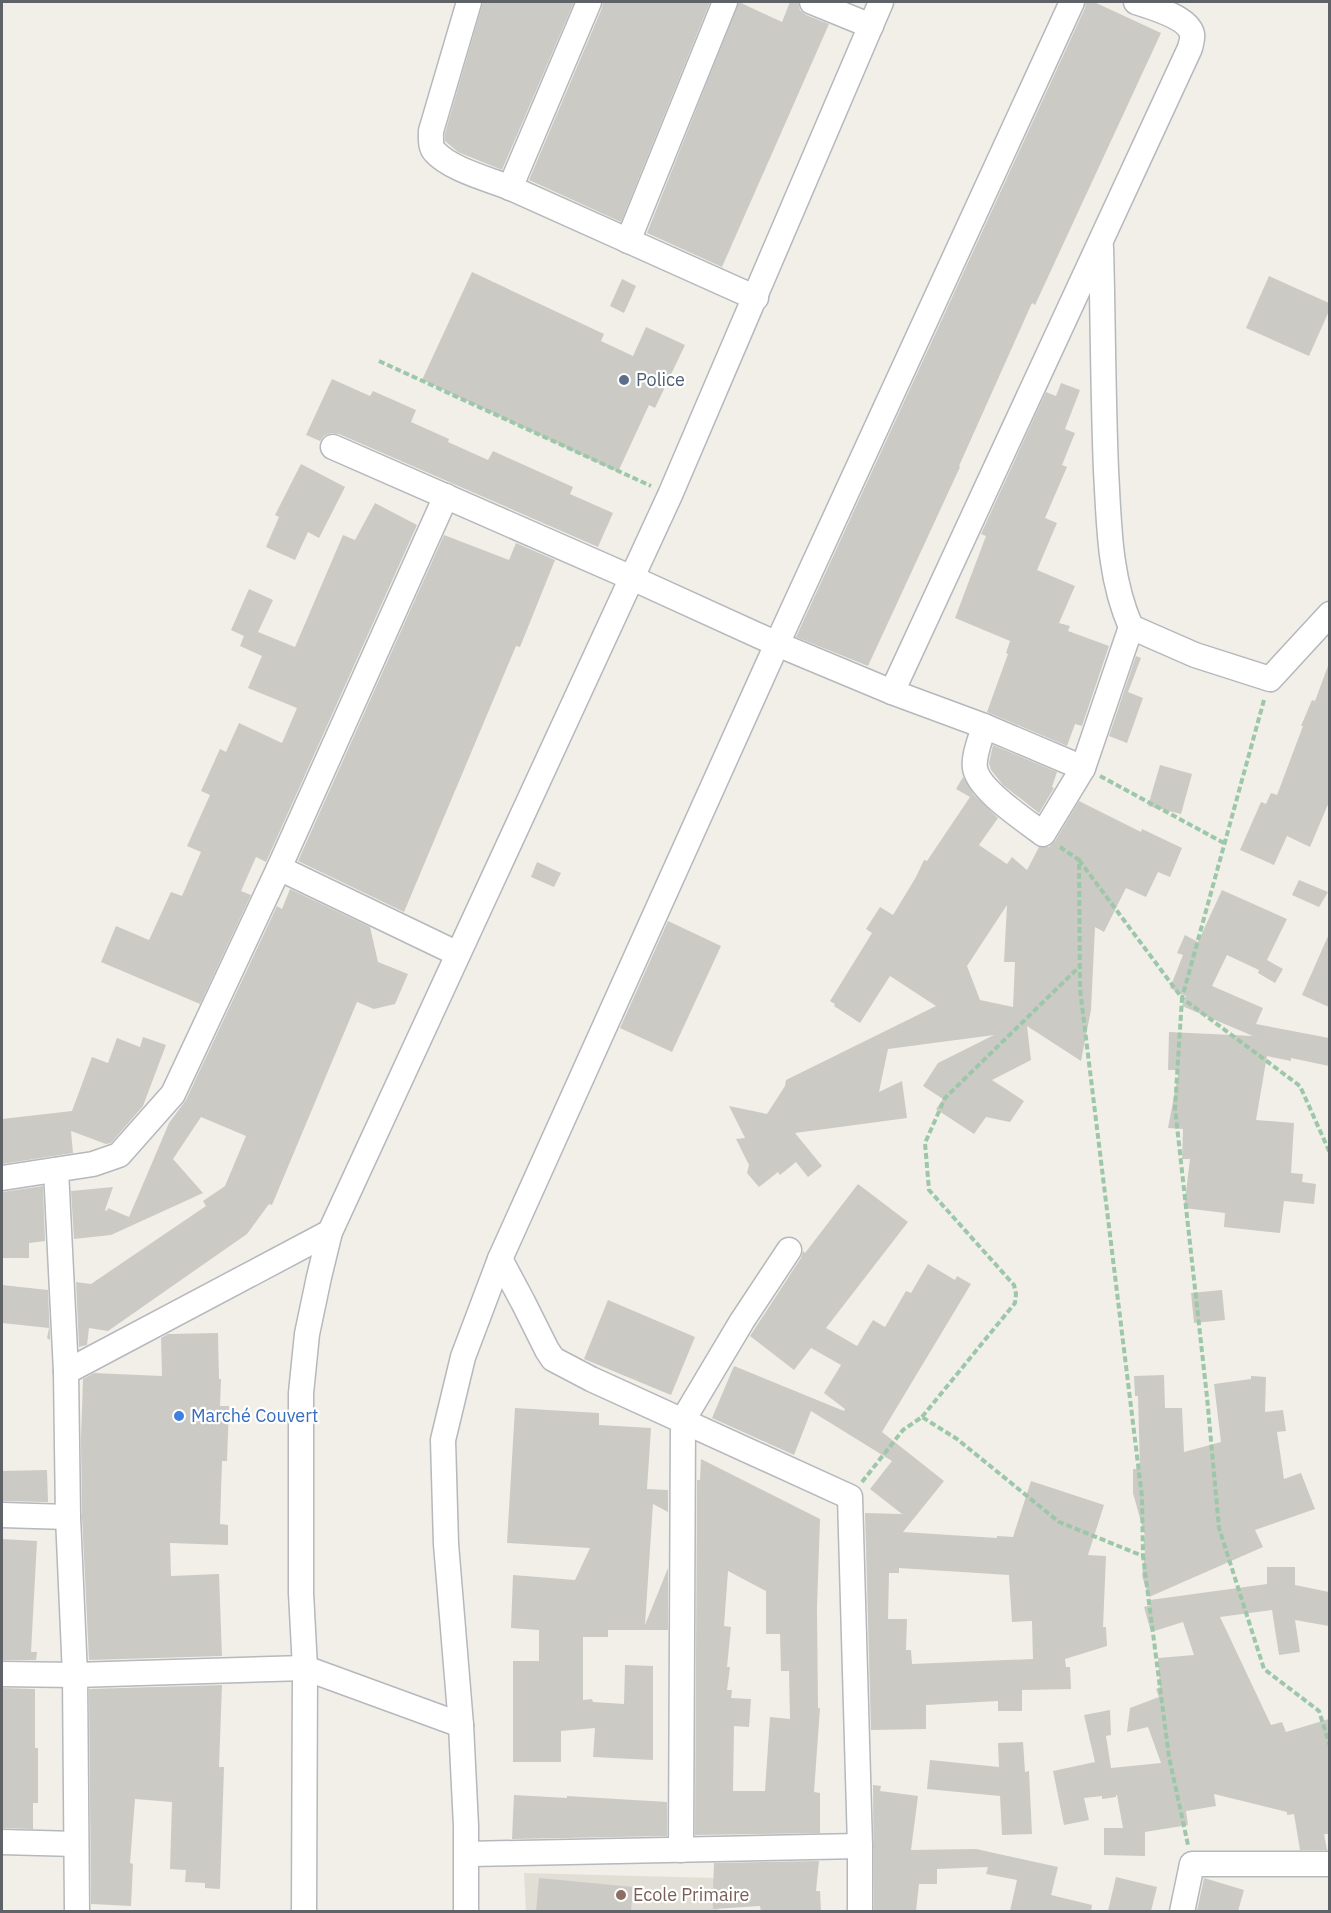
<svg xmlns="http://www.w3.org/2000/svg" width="1331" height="1913" font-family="'IBM Plex Sans',sans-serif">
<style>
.education{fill:#e1ded6}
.building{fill:#cccac5;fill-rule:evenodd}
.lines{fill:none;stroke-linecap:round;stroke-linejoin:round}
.minor-casing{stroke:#b5b8bc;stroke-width:27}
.path{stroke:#9cc7a9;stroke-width:4;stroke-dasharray:6 3;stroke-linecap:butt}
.minor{stroke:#fff;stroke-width:24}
.service-dot{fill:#5c6f8a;stroke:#fff;stroke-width:2}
.shop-dot{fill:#3f7fe0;stroke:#fff;stroke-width:2}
.education-dot{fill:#8d6e63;stroke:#fff;stroke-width:2}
.labels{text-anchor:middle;stroke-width:4.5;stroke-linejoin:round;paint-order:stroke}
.service-label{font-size:18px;fill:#4e5e75;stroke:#fff;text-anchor:start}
.shop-label{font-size:18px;fill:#366cbe;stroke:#fff;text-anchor:start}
.education-label{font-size:18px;fill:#785e54;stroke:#fff;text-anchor:start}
</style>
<rect width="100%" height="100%" fill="#f1efe8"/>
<path class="education" d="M524,1873L715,1878L719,1911H526Z"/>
<g class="building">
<path d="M483,2H574L502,170L458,152L445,141V133Z"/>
<path d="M603,2H710L621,222L529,180L602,8Z"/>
<path d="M739,2L782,22L790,2H798L800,10L806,15L829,24L722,267L647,233Z"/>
<path d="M1086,2H1094L1161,33L1035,305L1032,303L959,466L960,467L868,666L796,637L1085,8Z"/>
<path d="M472,272L604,334L601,341L633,356L646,327L685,345L655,408L649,405L618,472L422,380Z"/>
<path d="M1269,276L1329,303V311L1309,356L1246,328Z"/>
<path d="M622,279L636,286L624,313L610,306Z"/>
<path d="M332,379L370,396L373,391L416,410L411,422L449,439L448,442L488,460L493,451L573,487L570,494L613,513L598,547L339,434L331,433L324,436L320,441L306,435Z"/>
<path d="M1061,383L1080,390L1065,429L1075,433L1062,465L1067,467L1045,518L1057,523L1037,570L1075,586L1059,623L1070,626L1068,631L1109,646L1082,726L1075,724L1067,746L987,712L1008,654L1006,653L1010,641L955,618L986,536L981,534L1046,392L1056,396Z"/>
<path d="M301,464L345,487L319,538L308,532L295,560L266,547L279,517L275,515Z"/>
<path d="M375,503L417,525L266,862L256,857L241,891L251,895L200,1004L101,962L116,926L149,940L171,892L182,896L201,852L187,846L210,795L201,791L220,749L226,752L239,723L282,743L297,708L248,688L262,656L240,646L244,636L231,630L249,589L273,600L258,632L295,647L343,535L355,540Z"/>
<path d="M444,535L509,560L516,543L555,560L520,647L516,646L404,912L298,861Z"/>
<path d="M1136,656L1141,658L1128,692L1143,698L1127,743L1109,736Z"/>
<path d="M1328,666L1329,667V802L1310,847L1287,836L1274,865L1240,850L1261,802L1266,804L1271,793L1277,795L1303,726H1301L1312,700L1315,701Z"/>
<path d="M993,745L1057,772L1052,787L1054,788L1039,813L1003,785L991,770L989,763Z"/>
<path d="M1160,765L1192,774L1181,814L1148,806Z"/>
<path d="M963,777L974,795L998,818L979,845L1007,864L1012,857L1027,870L1039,847H1049L1055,841L1079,801L1141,832L1142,829L1182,848L1170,877L1158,872L1146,897L1126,888L1104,932L1095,927L1091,1010L1081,1061L1027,1026L1031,1060L992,1080L1024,1101L1010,1122L986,1117L974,1134L936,1109L943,1099L923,1086L938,1063L994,1035L888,1049L879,1092L902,1081L907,1118L795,1133L822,1166L808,1177L796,1162L780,1175L778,1172L759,1187L747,1173L749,1165L736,1139L745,1138L729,1106L767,1114L785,1086L786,1080L936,1006L890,976L860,1023L834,1006L835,1004L830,1001L872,933L866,929L880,907L893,915L916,877L924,860L927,861L970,797L956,789ZM1007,905L1004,962H1015L1013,1007L980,1000L967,966Z"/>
<path d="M537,862L561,873L554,887L531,877Z"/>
<path d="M1299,880L1328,892L1319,907L1292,895Z"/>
<path d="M290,889L370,927L378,962L408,974L395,1004L374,1009L357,1002L272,1205L269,1204L247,1234L108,1331L89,1328L87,1345L79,1347L76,1282L91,1284L206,1206L203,1201L225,1186L246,1136L201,1117L173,1159L203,1193L111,1235L74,1239L71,1191L113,1187L105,1210L107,1211L108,1208L129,1217L169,1123L186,1100L277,906L282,909Z"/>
<path d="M1222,890L1287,919L1267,960L1283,969L1275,983L1258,973L1259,970L1227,955L1212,986L1263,1008L1256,1024L1329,1038V1066L1291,1058V1061L1267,1056L1256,1120L1294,1123L1291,1173L1303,1174L1302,1182L1316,1184L1314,1204L1284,1201L1280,1233L1224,1227L1225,1213L1184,1208L1190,1159H1182L1183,1129L1168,1128L1179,1070H1168L1169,1032L1253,1036L1182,1006L1186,996L1170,988L1183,955L1177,953L1185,935L1198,942Z"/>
<path d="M668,921L721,946L672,1052L620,1028Z"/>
<path d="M1329,934V1007L1302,995Z"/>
<path d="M143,1037L166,1045L143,1106L111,1143L106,1144L71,1131L73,1153L2,1164V1119L72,1111L92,1057L108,1063L117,1038L140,1047Z"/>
<path d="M858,1184L908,1222L826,1328L857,1346L873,1320L885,1327L906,1291L911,1293L928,1264L955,1280L957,1276L971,1284L882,1432L944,1481L903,1532L997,1538V1536L1013,1537L1031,1481L1104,1505L1088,1555L1106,1556L1103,1627H1106L1107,1646L1065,1659L1066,1667H1070L1071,1689L1022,1690V1711H998V1701L926,1705V1729L871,1730L865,1513L902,1514L870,1489L892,1461L811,1411L794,1455L712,1418L734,1366L844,1411L845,1409L824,1393L841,1365L811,1348L794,1370L750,1336L801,1258L803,1251L805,1253ZM899,1568L1009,1575L1012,1622L1032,1621L1033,1659L912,1664L911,1650H906L907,1619H888L889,1573H899Z"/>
<path d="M43,1186L45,1241L29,1243V1258H2V1192Z"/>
<path d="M2,1285L48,1290L50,1340L47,1338L49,1328L2,1323Z"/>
<path d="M1222,1290L1225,1320L1194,1323L1191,1293Z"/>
<path d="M608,1300L695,1337L671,1395L584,1359Z"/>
<path d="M218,1333L219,1379H221L220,1406H229L227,1461H222L220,1524L228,1525V1545L170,1543L171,1576L219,1574L222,1656L89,1660L82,1517L81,1438L83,1379L94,1373L162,1376L161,1338L168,1334Z"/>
<path d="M1164,1375L1165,1408H1182L1184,1452L1221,1442L1214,1384L1251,1379V1376L1266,1377L1265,1412L1283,1410L1286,1431L1277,1432L1284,1479L1301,1473L1315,1509L1255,1530L1263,1547L1149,1597L1142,1576L1145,1551L1143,1546L1145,1536L1133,1493V1469H1140L1138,1396H1135L1134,1376Z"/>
<path d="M515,1408L599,1413V1425L651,1428L647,1489L668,1490V1512L653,1504L645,1625L668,1568V1630H608V1637H583V1700L592,1699L593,1702L624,1704L625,1665L653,1666V1760L593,1757L595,1728L561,1731V1762H513V1661H539V1630L511,1628L513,1575L575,1580L590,1548L507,1543Z"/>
<path d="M701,1459L820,1519L817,1608L818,1708H820L814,1792L820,1793V1833L695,1835L697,1480H700ZM728,1571L766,1591V1634H780L781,1671H789L790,1719L770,1717L765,1791H733L734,1726L749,1727L751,1699L731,1698L732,1690H727L730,1667H727L731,1627L724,1626Z"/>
<path d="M47,1470L48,1502L2,1501V1471Z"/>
<path d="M2,1539L37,1541L31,1652H37L36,1660H2Z"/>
<path d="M1267,1567H1295V1585L1329,1592V1626L1295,1620L1300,1652L1279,1655L1272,1610L1220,1617L1271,1725L1282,1722L1286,1732L1329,1719V1834H1324L1327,1850H1300L1294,1814L1287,1815V1812L1214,1794L1216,1806L1186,1811L1188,1825L1145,1832V1856L1104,1855V1828H1123L1117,1795H1116V1797L1102,1799V1796L1084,1798L1089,1820L1064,1825L1053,1771L1095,1762L1084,1715L1110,1710L1111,1735L1106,1736L1111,1768L1161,1763L1148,1727L1127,1732L1130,1708L1159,1697L1156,1689L1160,1687L1158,1658L1194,1655L1183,1622L1151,1632L1144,1607L1151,1605L1150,1600L1267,1584Z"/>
<path d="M222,1685L219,1767H224L220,1889L205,1888V1883L185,1882L186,1870L170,1869L172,1802L135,1799L130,1863L133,1864L131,1906L91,1904L89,1689Z"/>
<path d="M2,1688L35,1689V1748H38V1803H33V1829L2,1828Z"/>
<path d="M1023,1742L1025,1772L1029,1771L1032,1834L1002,1835L1000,1796L927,1789L930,1760L999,1767L998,1743Z"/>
<path d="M873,1785L881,1786L880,1791L918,1796L911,1850L976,1849L1058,1867L1051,1895L1092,1905L1091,1911H1010L1017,1880L986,1874L988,1867L937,1869V1884H919L916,1911H874Z"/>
<path d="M514,1795L567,1798V1796L667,1802V1836L512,1839Z"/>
<path d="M819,1861L816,1891H820L821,1911H761L760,1906L713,1909L712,1891H713L714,1863Z"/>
<path d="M1116,1877L1157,1887L1151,1911H1108Z"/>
<path d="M539,1878L633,1887L631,1911H536Z"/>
<path d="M1204,1878L1244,1890L1238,1911H1197Z"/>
</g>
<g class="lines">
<defs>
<g id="minor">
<path d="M469,2L431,131C431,138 430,147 435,152C451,170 492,180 513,189C594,225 675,262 756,298"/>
<path d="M812,2L871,26"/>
<path d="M510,188L589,2"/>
<path d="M628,241L725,2"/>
<path d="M1101,247C1103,322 1103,396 1106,470C1109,523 1109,578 1131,627L1195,655L1270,679L1330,614"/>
<path d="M333,447L632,578L777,644L892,692L1190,48C1191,43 1193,38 1192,34C1188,17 1151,7 1136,2"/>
<path d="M892,692L984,726C981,738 973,756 975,768C978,790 1025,820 1043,834L1083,768L1131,627"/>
<path d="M984,726L1083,768"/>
<path d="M279,868L458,954"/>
<path d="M56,1170L66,1372L68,1517L75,1675L77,1912"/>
<path d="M2,1178L93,1164L119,1155L173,1094L279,868L446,496"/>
<path d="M500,1259L523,1302L547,1350L553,1359L591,1379L850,1497L860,1846V1912"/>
<path d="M66,1372L330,1232"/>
<path d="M2,1515L68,1517"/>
<path d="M2,1674L75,1675L305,1668L461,1725"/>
<path d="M2,1842L76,1844"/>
<path d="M681,1850L683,1420L742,1321L789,1250"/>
<path d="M467,1854L860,1846"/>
<path d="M304,1912L305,1668L301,1593V1393L307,1334L319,1277L330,1232L670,495L881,2"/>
<path d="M466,1912V1826L461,1725L446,1544L443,1440L463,1357L500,1259L777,644L1072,2"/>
<path d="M1182,1912L1192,1864H1330"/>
</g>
</defs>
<use href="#minor" class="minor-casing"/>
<g class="path">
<path d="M379,361L651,486"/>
<path d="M1264,700L1182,998L1300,1086L1330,1153"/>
<path d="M1100,776L1224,843"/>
<path d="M1060,847L1079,860L1080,989L1142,1497L1143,1556"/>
<path d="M1079,860L1182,998L1175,1108L1207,1397L1219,1528L1264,1669L1319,1711L1330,1746"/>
<path d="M922,1417L1015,1303L1016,1294L1014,1285L929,1190L925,1143L945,1098L1080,966"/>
<path d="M862,1482L903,1430L922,1417L957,1439L1059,1522L1143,1556L1169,1757L1188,1845"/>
</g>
<use href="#minor" class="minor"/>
</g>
<circle class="service-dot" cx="624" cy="380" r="6"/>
<circle class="shop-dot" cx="179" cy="1416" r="6"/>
<circle class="education-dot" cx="621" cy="1895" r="6"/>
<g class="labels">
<g class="service-label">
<text x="636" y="386">Police</text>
</g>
<g class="shop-label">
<text x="191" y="1422">Marché Couvert</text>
</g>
<g class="education-label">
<text x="633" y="1901">Ecole Primaire</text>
</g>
</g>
<rect width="1331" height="1913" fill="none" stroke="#5f6368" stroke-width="6"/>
</svg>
